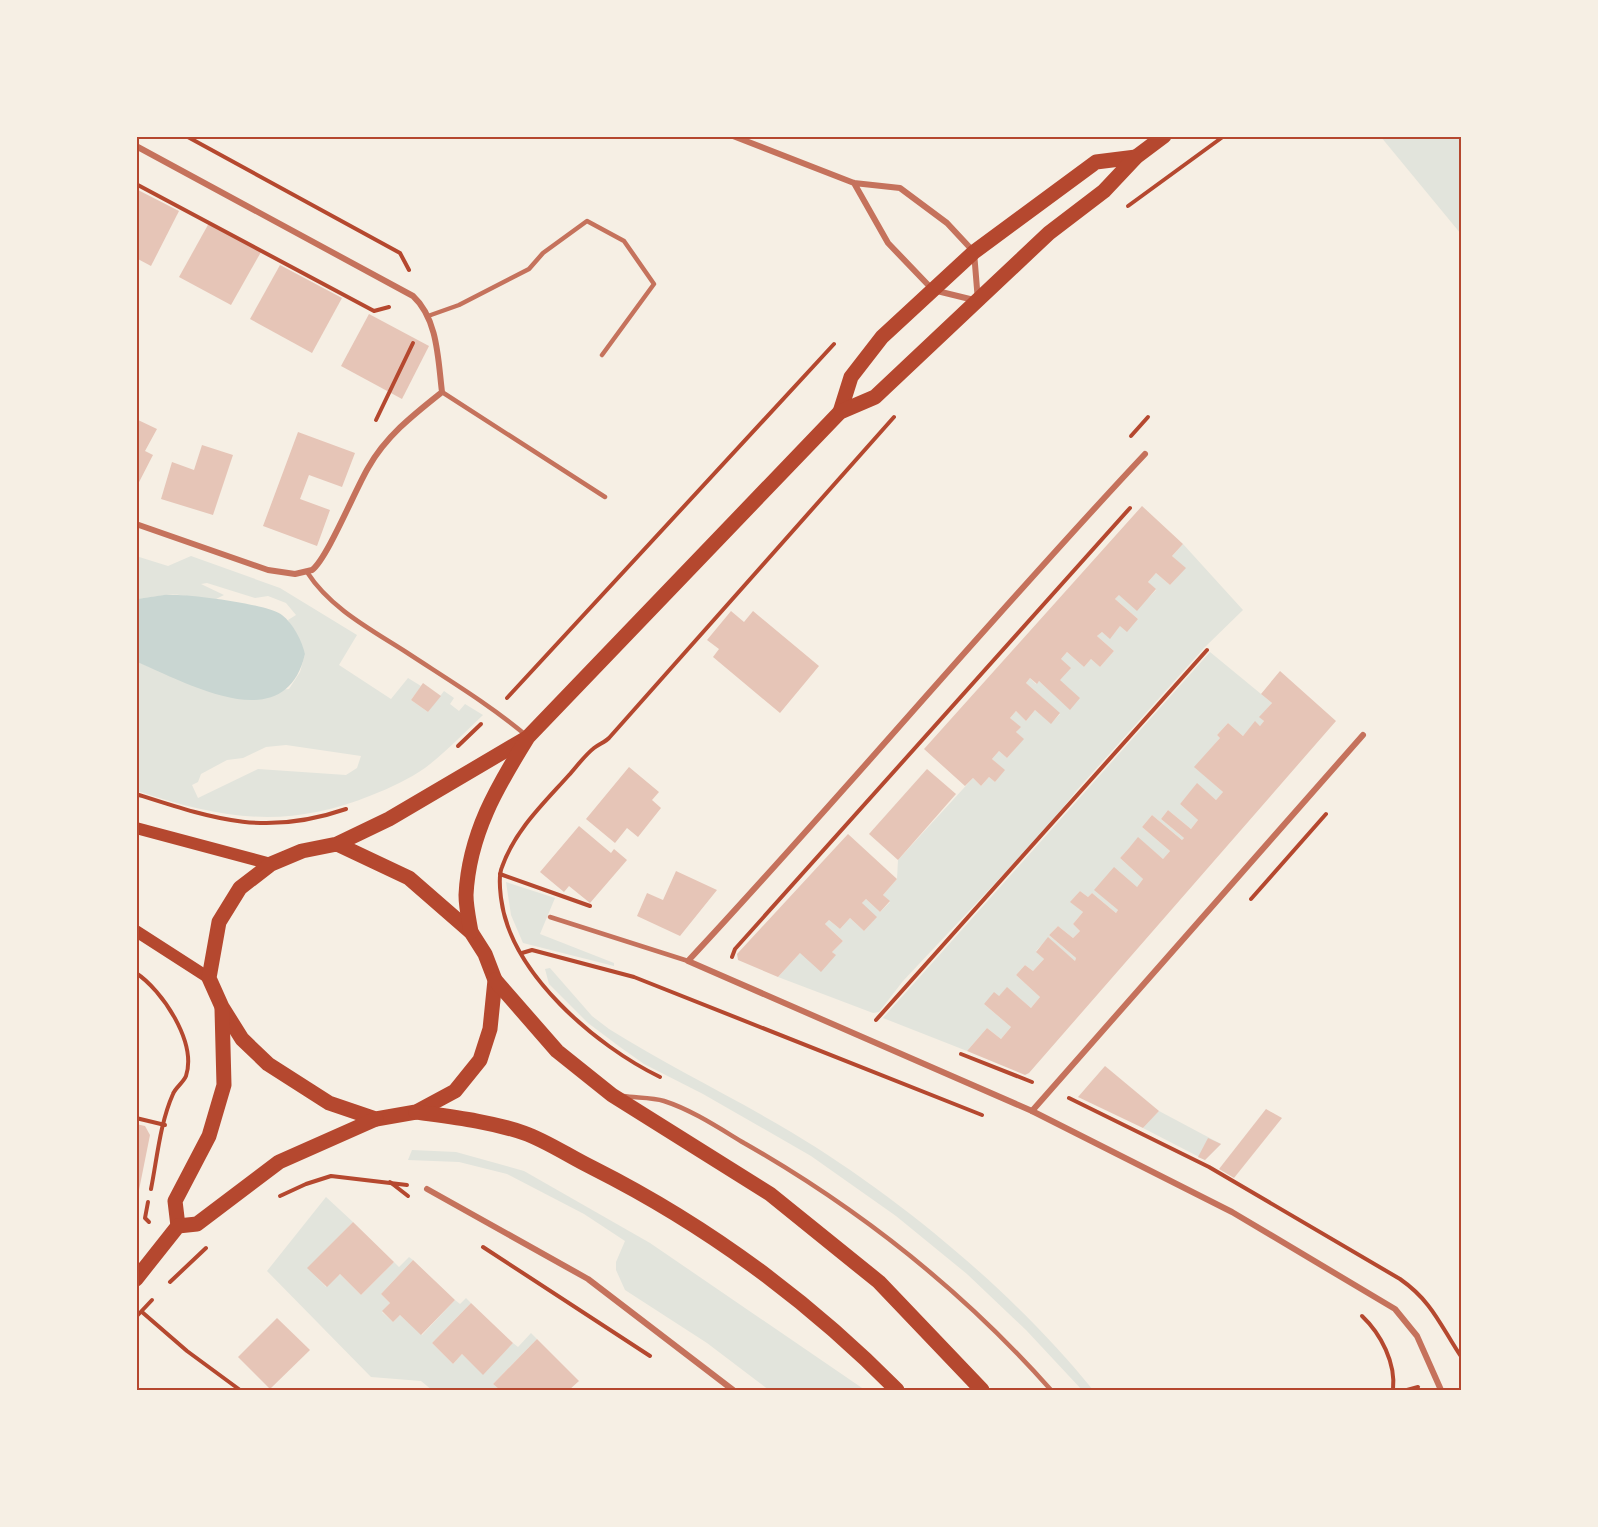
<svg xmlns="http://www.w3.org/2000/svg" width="1598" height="1527" font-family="'Noto Sans',sans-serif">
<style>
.green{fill:#e2e4dc;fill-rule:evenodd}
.water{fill:#c9d6d2}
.building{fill:#e6c5b7}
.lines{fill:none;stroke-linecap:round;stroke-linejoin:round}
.path{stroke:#b5482f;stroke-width:4}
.service{stroke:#c5725c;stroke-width:4.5}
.minor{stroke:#c5725c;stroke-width:6}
.secondary{stroke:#b5482f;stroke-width:12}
.primary{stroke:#b5482f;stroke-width:15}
.neatline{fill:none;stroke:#b5482f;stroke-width:2}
</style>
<rect width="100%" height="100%" fill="#f6efe4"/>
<g class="green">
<path d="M1381,137H1461V234Z"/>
<path d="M1183,544L1243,610L1204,648L1077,790L1046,829L903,981L879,1012L873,1013L778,977L800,953L835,955L832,952L843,941L825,924L829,920L840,929L850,918L864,931L873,921L862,903L866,899L880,912L890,902L883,895L897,879L898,860L973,778L981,786L989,777L995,782L1004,770L992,759L999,751L1007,758L1023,739L1016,732L1020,727L1010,718L1016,711L1026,721L1035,710L1051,723L1060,714L1026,683L1030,678L1036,684L1039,681L1070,709L1060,680L1061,659L1067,652L1084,667L1091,659L1100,667L1114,651L1097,636L1102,632L1110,638L1120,626L1138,619L1115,599L1119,595L1148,598L1156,590L1148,582L1156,573L1170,585L1185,568L1172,556Z"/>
<path d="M136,556L168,566L191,556L280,588L357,635L339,665L391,699L408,678L421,686L411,700L428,712L444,691L454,698L450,704L459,711L465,704L483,715C464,733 446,752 425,768C409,779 390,788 372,795C286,830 222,819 137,791V662L227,696L289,689L300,672L305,654L288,620L296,615L286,603L268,596L255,598L207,583L201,584L224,595L214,600L173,594L137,599ZM286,745L361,756L357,768L346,775L258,769L198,798L192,785L198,782L201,774L227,760L243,758L266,747Z"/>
<path d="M1210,652L1272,703L1260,717L1264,721L1260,726L1255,722L1243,736L1228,723L1217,735L1220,738L1195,767L1223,792L1216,800L1197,784L1180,804L1198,820L1191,829L1168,810L1161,819L1184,838L1182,840L1152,815L1142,827L1170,851L1163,859L1138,838L1120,858L1143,879L1137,887L1095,890L1118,910L1116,913L1092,893L1088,897L1080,891L1071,902L1083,912L1073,924L1080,931L1073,938L1058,926L1049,935L1076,958L1075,961L1048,938L1036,951L1044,959L1033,971L1025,965L1016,975L1040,997L1031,1008L1007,988L999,996L984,1004L1011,1027L1001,1039L987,1028L967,1051L883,1018Z"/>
<path d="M506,882L555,898L540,934L614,963V966L523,943L511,915Z"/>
<path d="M550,968L592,1016L609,1029C668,1066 731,1096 791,1132C898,1196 1015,1293 1093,1390H1082L1026,1330L967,1274L896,1216L811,1156L703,1094L644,1064L620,1047L588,1023L549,984L545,969Z"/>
<path d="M1159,1111L1221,1144L1205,1160L1143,1128Z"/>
<path d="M412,1150L456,1152L524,1171L650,1243L865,1390H769L707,1343L625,1290L616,1270V1262L625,1241L584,1214L507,1174L459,1162L408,1160Z"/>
<path d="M326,1197L353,1222L308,1268L326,1287L340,1274L361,1295L394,1262L399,1267L409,1257L413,1260L381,1294L390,1303L382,1312L393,1322L400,1315L422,1335L455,1300L460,1304L466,1298L471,1303L432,1343L453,1364L462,1354L483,1374L513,1343L518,1347L531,1333L537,1339L493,1384L500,1390H432L421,1381L371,1377L267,1271Z"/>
</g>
<path class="water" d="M164,595C183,593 269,604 282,615C293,623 302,641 305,654C285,740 188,683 137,662V599Z"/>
<g class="building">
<path d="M136,189L179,211L151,266L136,258Z"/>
<path d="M209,223L261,252L231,305L179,277Z"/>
<path d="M280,265L342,298L312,353L250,319Z"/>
<path d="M369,314L429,346L402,399L341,366Z"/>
<path d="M136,419L157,429L145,451L153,455L136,488Z"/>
<path d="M298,432L355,453L342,487L309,475L300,499L330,510L317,546L263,526Z"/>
<path d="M202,445L233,455L213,515L161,499L172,462L194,470Z"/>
<path d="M1142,506L1183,544L1172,556L1186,568L1170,585L1156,573L1148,582L1156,589L1137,611L1119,595L1115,599L1138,619L1127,632L1120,626L1110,639L1102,632L1097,636L1114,651L1100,667L1091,659L1084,667L1067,652L1061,659L1071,668L1060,680L1080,698L1070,710L1039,681L1037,684L1030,678L1026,683L1060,713L1051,724L1035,710L1026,721L1016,711L1010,718L1021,727L1016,732L1024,739L1007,758L999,751L992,759L1005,770L995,782L989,777L981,786L973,778L965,786L924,749Z"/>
<path d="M731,611L744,622L753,611L819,666L780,713L713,657L719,649L707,640Z"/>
<path d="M1280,671L1336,721L1029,1073L1025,1075L967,1051L987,1028L1001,1039L1011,1027L984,1004L994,992L999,996L1007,987L1031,1008L1040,997L1016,975L1025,965L1033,971L1044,959L1036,952L1048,937L1075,961L1076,958L1049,935L1058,926L1073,938L1080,931L1073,924L1083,912L1070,902L1080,891L1088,897L1092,893L1116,913L1118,910L1094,890L1114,867L1137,887L1143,879L1120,858L1129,848L1138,837L1163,859L1170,851L1142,827L1152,815L1182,840L1184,838L1161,819L1168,810L1191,829L1198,820L1180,804L1197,783L1216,800L1223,792L1194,767L1220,738L1217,735L1228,723L1243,736L1255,721L1260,726L1264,721L1259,717L1272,703L1261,694Z"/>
<path d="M423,683L441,696L428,712L411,700Z"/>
<path d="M629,767L659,792L652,800L661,808L638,837L627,828L615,843L586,819Z"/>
<path d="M927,769L956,794L898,860L869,834Z"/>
<path d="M579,826L611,853L614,849L627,860L590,903L569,886L564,892L540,872Z"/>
<path d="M848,834L897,879L883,895L890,901L880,912L866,899L862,903L877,917L864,931L850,918L840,929L829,920L825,924L843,941L832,952L836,955L821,972L800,953L778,977L738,960L737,954Z"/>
<path d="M676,871L717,890L680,936L637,916L647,893L663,900Z"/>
<path d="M1105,1066L1159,1111L1143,1128L1078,1097Z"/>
<path d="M1266,1109L1282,1118L1234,1178L1219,1169Z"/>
<path d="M136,1124L145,1126L150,1135L138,1195Z"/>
<path d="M1208,1138L1221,1144L1205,1160L1198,1157Z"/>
<path d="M353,1222L394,1262L361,1295L340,1274L327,1287L307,1268Z"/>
<path d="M413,1260L455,1300L421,1335L400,1315L393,1322L382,1311L390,1303L381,1294Z"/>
<path d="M471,1303L513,1343L483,1375L462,1354L453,1364L432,1343Z"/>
<path d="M277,1318L310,1350L270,1389L238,1357Z"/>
<path d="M537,1339L579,1381L569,1390H500L493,1384Z"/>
</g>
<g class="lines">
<g class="path">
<path d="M186,136L400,253L409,270"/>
<path d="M136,184L374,311L389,307"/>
<path d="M1128,206L1224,136"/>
<path d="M376,420L413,343"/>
<path d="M1131,436L1148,417"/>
<path d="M507,698L834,344"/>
<path d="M458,746L481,724"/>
<path d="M136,794C214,819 265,837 346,809"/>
<path d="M500,874L590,906"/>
<path d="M1251,899L1326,814"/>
<path d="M522,953L532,950L634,977L982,1115"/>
<path d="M732,957L735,949L1130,508"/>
<path d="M136,973C162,990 197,1042 186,1076C183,1083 175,1088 173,1094C160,1123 157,1159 151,1189"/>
<path d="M876,1020L1207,650"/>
<path d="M961,1054L1032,1082"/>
<path d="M660,1077C596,1046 510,973 501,898C500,889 498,876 502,867C515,830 544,803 569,775C577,766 585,755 594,748C599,744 605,742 609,738L894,417"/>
<path d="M1069,1098L1209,1167L1400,1279C1433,1302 1441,1327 1462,1358"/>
<path d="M136,1118L165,1125"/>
<path d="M390,1182L408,1196"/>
<path d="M280,1196L306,1184L331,1176L407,1185"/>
<path d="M148,1202L145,1218L149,1222"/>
<path d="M483,1247L650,1356"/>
<path d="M170,1282L206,1248"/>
<path d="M142,1312L187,1351L240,1390"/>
<path d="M1362,1316C1381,1334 1396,1363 1393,1390"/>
<path d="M136,1317L152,1300"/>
<path d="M1407,1390L1418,1387"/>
</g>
<g class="service">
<path d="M428,316L459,305L529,269L543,253L587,221L624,241L654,284L602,355"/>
<path d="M442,392L605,497"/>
<path d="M307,572C330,608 370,629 406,652C447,679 489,704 527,736"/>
<path d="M550,917L688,961"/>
<path d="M623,1096C636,1098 652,1097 664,1101C692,1110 719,1128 744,1143C858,1208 964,1292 1051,1390"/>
</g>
<g class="minor">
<path d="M733,136L854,183L900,188L947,223L974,252L978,301L933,290L888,243L854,183"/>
<path d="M136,146L413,296C438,319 438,360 442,392C413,415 386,436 368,468C355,490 327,559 312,570L295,574L268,570L136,524"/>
<path d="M1145,454C989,620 843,795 688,961L1032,1111L1232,1212L1395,1309L1417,1336L1441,1390"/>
<path d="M1032,1111L1363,735"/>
<path d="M427,1189L588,1279L733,1390"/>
</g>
<g class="secondary">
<path d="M136,828L271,864"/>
<path d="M136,931L209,978"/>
</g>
<g class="primary">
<path d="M840,412L851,377L882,337L974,252L1096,162L1136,157"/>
<path d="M337,844L409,878L471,932L485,954L495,980L490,1029L480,1060L455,1091L416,1112L376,1119L329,1103L268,1064L242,1039L222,1007L209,978L219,922L240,888L271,864L302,851L337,844L389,819L525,739"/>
<path d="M471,932C469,920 466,907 466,895C469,834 497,787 528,737L840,412L875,397L1049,233L1104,191L1136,157L1164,136"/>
<path d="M495,980L557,1051L612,1095L770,1194L879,1282L982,1390"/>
<path d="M416,1112C452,1117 489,1121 524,1133C547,1141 570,1157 593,1168C706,1225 808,1300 897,1390"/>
<path d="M178,1226L175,1201L209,1136L224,1085L222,1009"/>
<path d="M136,1279L178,1226L197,1224L279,1162L376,1119"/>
</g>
</g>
<rect width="1598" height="1527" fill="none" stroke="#f6efe4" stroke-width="276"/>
<rect x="138" y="138" width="1322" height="1251" class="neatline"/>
</svg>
